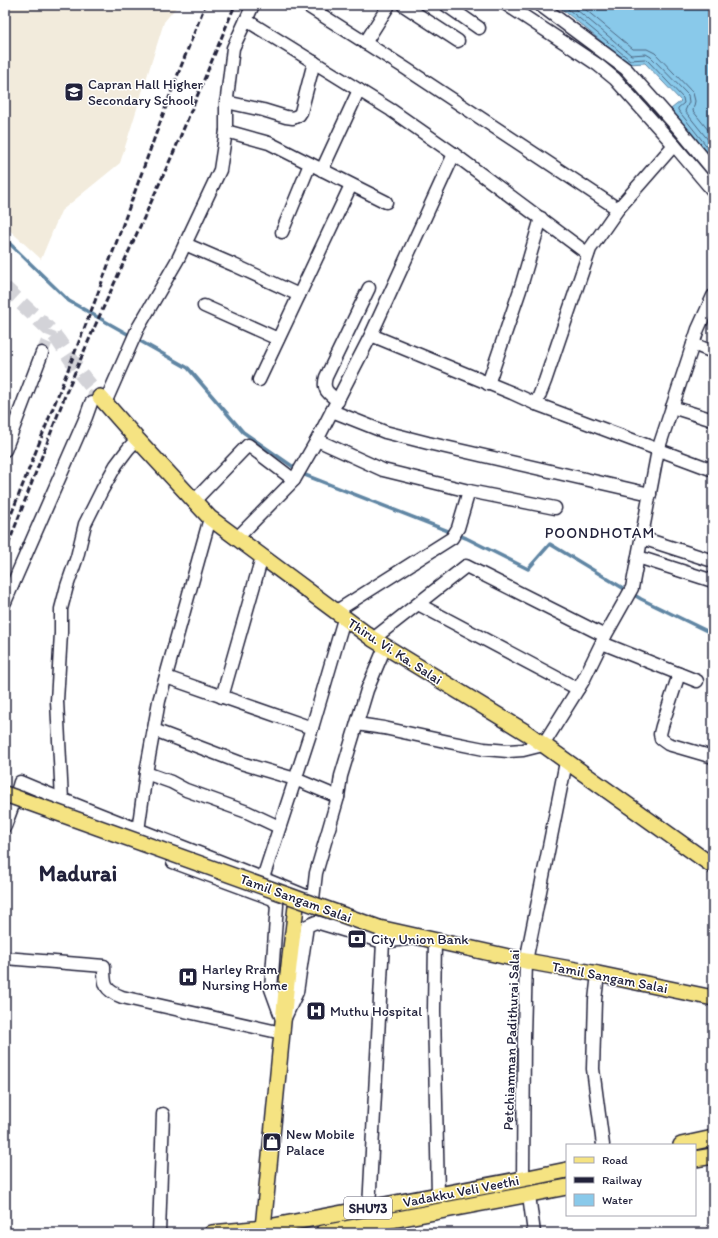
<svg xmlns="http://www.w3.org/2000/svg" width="718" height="1238" font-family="Itim,sans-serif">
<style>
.built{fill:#f2ebdc}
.water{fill:#89c9ea;stroke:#6086a4}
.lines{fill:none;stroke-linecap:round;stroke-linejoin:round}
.shore{stroke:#4b6581;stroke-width:1}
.stream{stroke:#6086a4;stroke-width:3.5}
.minor-tunnel{stroke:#d3d3d8;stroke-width:12;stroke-dasharray:12 6;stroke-linecap:butt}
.major-tunnel{stroke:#d3d3d8;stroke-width:15;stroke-dasharray:15 8;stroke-linecap:butt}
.minor-casing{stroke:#22223b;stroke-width:15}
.major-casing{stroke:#22223b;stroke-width:18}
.minor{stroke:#fff;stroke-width:12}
.major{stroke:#f5e382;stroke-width:15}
.rail{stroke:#22223b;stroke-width:3;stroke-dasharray:6 3;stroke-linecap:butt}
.major-bridge-casing{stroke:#22223b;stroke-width:18;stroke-linecap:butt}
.major-bridge{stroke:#f5e382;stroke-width:15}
.labels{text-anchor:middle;stroke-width:3;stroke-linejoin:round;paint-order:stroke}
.shield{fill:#fff;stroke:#646476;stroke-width:1}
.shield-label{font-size:13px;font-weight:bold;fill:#22223b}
.poi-label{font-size:14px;fill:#22223b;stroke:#fff;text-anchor:start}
.street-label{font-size:14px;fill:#22223b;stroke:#fff}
.neighbourhood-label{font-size:15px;letter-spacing:1px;fill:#22223b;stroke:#fff}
.town-label{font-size:22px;font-weight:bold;fill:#22223b;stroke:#fff}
</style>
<rect width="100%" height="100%" fill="#fff"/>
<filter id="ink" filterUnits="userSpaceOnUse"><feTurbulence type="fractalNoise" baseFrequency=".025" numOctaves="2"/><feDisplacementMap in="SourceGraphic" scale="8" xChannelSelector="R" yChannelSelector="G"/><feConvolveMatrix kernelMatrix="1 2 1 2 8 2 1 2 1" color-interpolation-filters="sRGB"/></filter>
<g filter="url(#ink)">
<path class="built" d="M5,5H178L164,22L120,163L61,211L41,259L5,226Z"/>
<path class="water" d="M557,5H713V160L671,109L681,101L645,63L629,64Z"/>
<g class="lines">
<g class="shore">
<path d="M563,5L630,60L645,59L648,61L683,98L684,103L678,108V110L713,154"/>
<path d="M571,5L631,55L646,54L651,57L688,95L689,102L685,111L713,146"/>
<path d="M580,5L633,49H647L655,53L693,93L695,101L693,111L713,136"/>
</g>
<path class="stream" d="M5,239L69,301L188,368L243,432L305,475L466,538L528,569L550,544L641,599L713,634"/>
<g class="minor-tunnel">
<path d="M42,353L51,331"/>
<path d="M91,403L95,390"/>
</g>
<path class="major-tunnel" d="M5,288L51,331L58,340L81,374L100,397"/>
<defs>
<g id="minor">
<path d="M306,5L405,68L618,209"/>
<path d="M403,5L458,41"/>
<path d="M446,5L479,28"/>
<path d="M507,5L571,47L598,65L615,79L674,145L713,191"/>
<path d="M540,5L626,69L680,130L713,170"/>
<path d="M246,20L391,110L454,154L588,254"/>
<path d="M365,43L389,5"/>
<path d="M226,102L263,110L286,117L293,118L299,115L301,112L314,62"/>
<path d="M226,131L269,143L386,202"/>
<path d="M322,170L359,90"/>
<path d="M282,232L310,164"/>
<path d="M185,244L234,265L299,295"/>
<path d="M204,306L278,339"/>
<path d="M371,335L512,393L536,404L713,470"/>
<path d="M693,344L713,352"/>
<path d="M259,380L351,185"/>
<path d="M488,384L520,290L541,218"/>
<path d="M338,401C328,393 322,390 326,377L369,288"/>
<path d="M105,403L138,328L178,259L220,170L226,131V106L233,48L253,5"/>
<path d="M536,404L545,381L590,249L618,209L674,145"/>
<path d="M672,407L713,420"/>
<path d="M332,411L385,432L428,443L650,494"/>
<path d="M317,440L383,470L469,491L555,508"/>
<path d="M5,450L42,353"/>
<path d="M194,501L248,445L294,480"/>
<path d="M237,538L294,480L317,440L371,335L454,154"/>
<path d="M642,538L713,561"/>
<path d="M638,557L713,581"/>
<path d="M5,602L86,417L91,403"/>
<path d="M418,604L578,689"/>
<path d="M335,612L452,538L458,528L469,491"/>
<path d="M373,639L466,566L605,636"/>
<path d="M602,643L697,681"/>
<path d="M679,674L662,726L660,734L661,739L668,744L713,757"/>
<path d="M166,677L312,728"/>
<path d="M222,697L262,557"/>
<path d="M357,724L384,728L449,742L484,749L508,751L523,750L543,745L583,681L605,636L632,588L658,450L698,329L713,296"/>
<path d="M154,730L241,763L295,779L338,797"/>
<path d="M146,773L171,782L186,790L247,812L279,827"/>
<path d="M62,800L57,701L61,633V609L67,586L77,557L85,524L102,490L116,465L128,449L137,439"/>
<path d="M17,803L14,802L20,782C117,823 216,858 313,899L316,873L338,797L341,776L367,690L385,647"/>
<path d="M5,826L14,802L8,800"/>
<path d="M138,831L146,773L159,701L210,518"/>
<path d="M173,862L273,899L277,905L271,989L283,1022L297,992L307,926L316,922L383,942L414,938"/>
<path d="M263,878L312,728L344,619"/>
<path d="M435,940L434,1011L438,1195"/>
<path d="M5,958L104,966C104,985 104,990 122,997L282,1033"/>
<path d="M598,974L595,1000L593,1069L603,1145"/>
<path d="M523,1179L524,1037L526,961L566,762"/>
<path d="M529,1195L534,1233"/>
<path d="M369,1208L383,942"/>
<path d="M159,1233L163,1114"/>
</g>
<g id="major">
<path d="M100,397L137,439L210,518L373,639L527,733L713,866"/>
<path d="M379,928L526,961L598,974L713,998"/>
<path d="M681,1145L713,1138"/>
<path d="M695,1159L713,1156"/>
<path d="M263,1228L286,991L297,898"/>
<path d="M212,1233L263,1228L523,1179L567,1170"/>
<path d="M323,1233L567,1187"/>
</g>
</defs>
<use href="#minor" class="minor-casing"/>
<use href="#major" class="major-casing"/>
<use href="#minor" class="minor"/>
<use href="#major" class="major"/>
<g class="rail">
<path d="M5,530L95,301L173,87L205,5"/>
<path d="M5,553L66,393L95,326L176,147L235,5"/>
</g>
<defs>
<path id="major-bridge" d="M5,794L379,928"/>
</defs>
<use href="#major-bridge" class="major-bridge-casing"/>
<use href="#major-bridge" class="major-bridge"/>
</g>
</g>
<defs>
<symbol id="school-square" viewBox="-11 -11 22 22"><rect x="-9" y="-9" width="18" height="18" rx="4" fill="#22223b" stroke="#fff"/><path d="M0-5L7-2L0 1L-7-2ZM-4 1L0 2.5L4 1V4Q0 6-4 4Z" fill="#fff"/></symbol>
<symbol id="bank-square" viewBox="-11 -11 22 22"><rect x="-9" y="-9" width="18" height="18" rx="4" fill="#22223b" stroke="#fff"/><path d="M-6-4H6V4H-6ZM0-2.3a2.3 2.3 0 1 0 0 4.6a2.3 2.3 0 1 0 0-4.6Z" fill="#fff"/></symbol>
<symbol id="hospital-square" viewBox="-11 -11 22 22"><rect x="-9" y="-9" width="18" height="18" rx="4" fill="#22223b" stroke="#fff"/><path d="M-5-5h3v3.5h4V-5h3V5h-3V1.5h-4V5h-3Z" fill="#fff"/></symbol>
<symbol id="shop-square" viewBox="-11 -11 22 22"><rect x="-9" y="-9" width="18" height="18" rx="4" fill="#22223b" stroke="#fff"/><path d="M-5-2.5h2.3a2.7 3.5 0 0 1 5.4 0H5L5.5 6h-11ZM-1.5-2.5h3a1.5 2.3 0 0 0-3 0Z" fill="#fff"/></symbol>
</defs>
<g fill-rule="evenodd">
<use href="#school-square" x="63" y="81" width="22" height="22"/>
<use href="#bank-square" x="346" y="928" width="22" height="22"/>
<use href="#hospital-square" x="177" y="966" width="22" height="22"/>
<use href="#hospital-square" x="305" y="1000" width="22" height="22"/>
<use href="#shop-square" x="261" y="1131" width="22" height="22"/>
</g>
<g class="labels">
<rect class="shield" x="344" y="1197" width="48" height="22" rx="3"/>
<g class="shield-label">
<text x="368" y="1213">SHU73</text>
</g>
<g class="poi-label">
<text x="88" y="89">Capran Hall Higher<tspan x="88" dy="16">Secondary School</tspan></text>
<text x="371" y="944">City Union Bank</text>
<text x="202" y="974">Harley Rram<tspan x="202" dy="16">Nursing Home</tspan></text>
<text x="330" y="1016">Muthu Hospital</text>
<text x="286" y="1139">New Mobile<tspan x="286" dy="16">Palace</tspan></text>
</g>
<g class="street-label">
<text transform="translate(395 651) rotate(33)" y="5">Thiru. Vi. Ka. Salai</text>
<text transform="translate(296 898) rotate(20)" y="5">Tamil Sangam Salai</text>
<text transform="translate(610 977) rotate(11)" y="5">Tamil Sangam Salai</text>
<text transform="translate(511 1040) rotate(-88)" y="5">Petchiamman Padithurai Salai</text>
<text transform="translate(461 1191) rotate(-11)" y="5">Vadakku Veli Veethi</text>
</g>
<g class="neighbourhood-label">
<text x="600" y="538">POONDHOTAM</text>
</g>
<g class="town-label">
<text x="78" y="881">Madurai</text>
</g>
</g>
<rect width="718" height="1238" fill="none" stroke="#fff" stroke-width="20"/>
<rect x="10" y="10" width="698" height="1218" fill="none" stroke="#22223b" stroke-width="1.5" filter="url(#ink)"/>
<rect x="566" y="1144" width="130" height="72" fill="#ffffff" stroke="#a7a7b1"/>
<rect x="574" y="1157" width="20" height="6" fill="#f5e382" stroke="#a7a7b1"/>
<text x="602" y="1164" font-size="12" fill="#22223b">Road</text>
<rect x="574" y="1177" width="20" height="6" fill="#22223b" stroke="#a7a7b1"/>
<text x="602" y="1184" font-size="12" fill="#22223b">Railway</text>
<rect x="574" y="1194" width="20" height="12" fill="#89c9ea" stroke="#a7a7b1"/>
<text x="602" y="1204" font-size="12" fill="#22223b">Water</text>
</svg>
